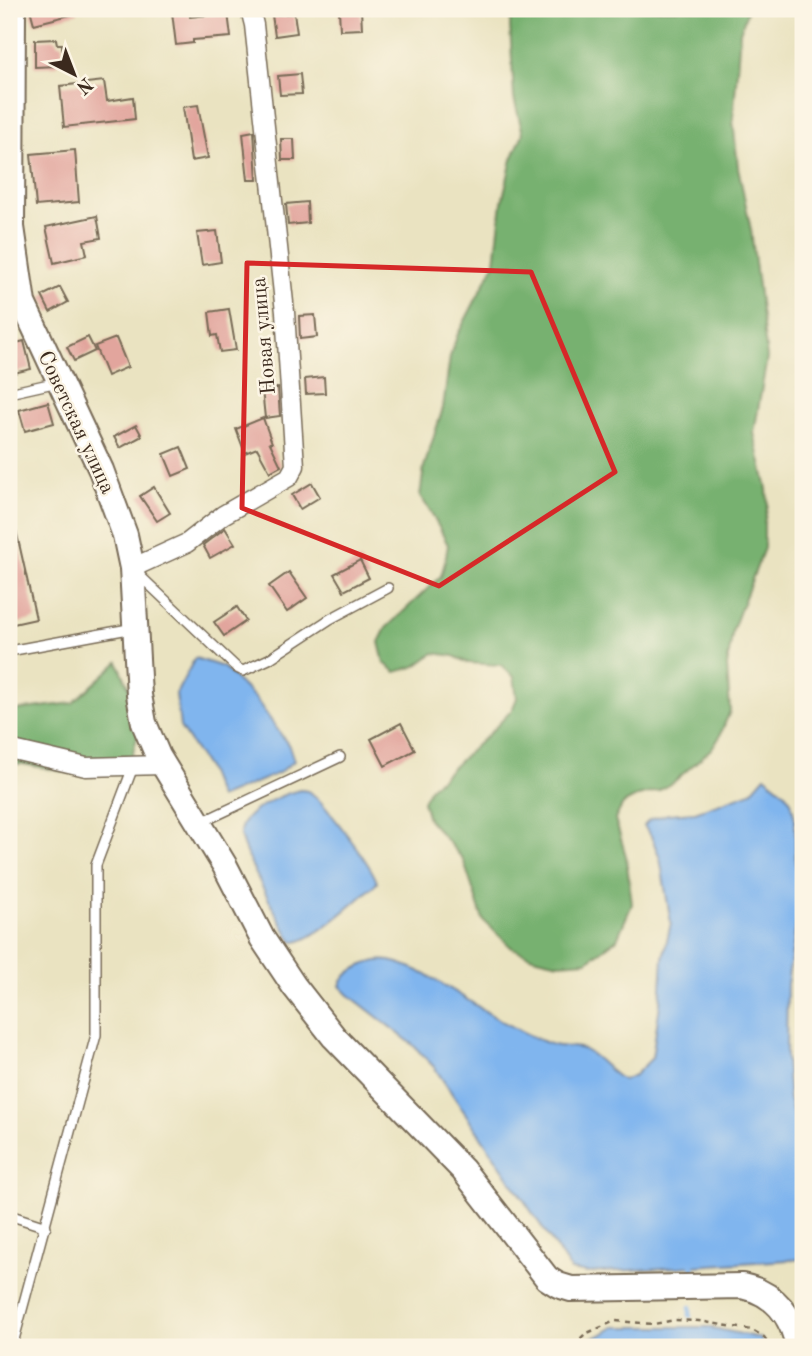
<svg xmlns="http://www.w3.org/2000/svg" width="812" height="1356" font-family="'Old Standard TT',serif">
<style>
.green{fill:#94ce81;stroke:#687c50;stroke-width:2}
.forest{fill:#77b16f;stroke:#596e46;stroke-width:2}
.water{fill:#80b5ee;stroke:#5e7086;stroke-width:2}
.lines{fill:none;stroke-linecap:round;stroke-linejoin:round}
.stream{stroke:#80b5ee;stroke-width:4.5}
.building{fill:#e2a59d}
.service-casing{stroke:#786b57;stroke-width:12}
.minor-casing{stroke:#786b57;stroke-width:21}
.secondary-casing{stroke:#786b57;stroke-width:28}
.path{stroke:#786b57;stroke-width:2.5;stroke-dasharray:5 5;stroke-linecap:butt}
.service{stroke:#fff;stroke-width:9}
.minor{stroke:#fff;stroke-width:18}
.secondary{stroke:#fff;stroke-width:24}
.marked{fill:none;stroke:#d62828;stroke-width:5;stroke-linejoin:round}
.labels{text-anchor:middle;stroke-width:5;stroke-linejoin:round;paint-order:stroke}
.street-label{font-size:21px;fill:#3b2a1e;stroke:#fcf5e5}
</style>
<rect width="100%" height="100%" fill="#fcf5e5"/>
<filter id="ink" filterUnits="userSpaceOnUse"><feTurbulence type="fractalNoise" baseFrequency=".0143" numOctaves="2"/><feDisplacementMap in="SourceGraphic" scale="14" xChannelSelector="R" yChannelSelector="G"/><feConvolveMatrix kernelMatrix="1 2 1 2 8 2 1 2 1" color-interpolation-filters="sRGB"/></filter>
<filter id="wash" filterUnits="userSpaceOnUse"><feTurbulence type="fractalNoise" baseFrequency=".00686" numOctaves="4" result="noise"/><feDisplacementMap in="SourceGraphic" scale="28" xChannelSelector="R" yChannelSelector="G"/><feGaussianBlur stdDeviation="1.57" result="paint"/><feColorMatrix in="noise" values="0 0 0 0 0 0 0 0 0 0 0 0 0 0 0 0 0 1.4 0 .05"/><feComposite in="paint" operator="in"/></filter>
<g filter="url(#wash)">
<rect width="100%" height="100%" fill="#eae3c1"/>
<path class="green" d="M803,703V1098L796,1068L803,827Z"/>
<g class="forest">
<path d="M512,9H748L740,32L733,120L738,167L751,230L767,358L754,433L767,489L768,505L764,523V548L733,629L727,666L730,711L719,738L711,749L675,781L658,791L638,796L623,804L615,819L626,856L632,904L617,939L587,961L559,963L533,957L512,948L483,920L463,859L428,819L423,801L430,788L491,732L512,710L517,698L514,677L501,665L468,663L454,656L434,653L416,666L396,672L384,663L379,642L386,628L441,576L445,562L448,545L431,512L420,496L424,467L443,408L450,357L457,336L495,263L502,202L512,159L523,134L514,98L510,25Z"/>
<path d="M118,662L131,693L138,734L130,763L71,773L23,764H9V711L73,703Z"/>
</g>
<g class="water">
<path d="M195,658L223,667L255,698L289,746L294,761L279,773L219,798L207,768L180,727L176,694Z"/>
<path d="M765,776L786,794L791,801L795,819V852L799,906L787,984L786,1057L789,1099L803,1146V1259L588,1273L571,1270L434,1067L412,1044L349,995L340,986C345,969 374,958 390,961C427,968 474,1007 509,1025C523,1032 538,1040 553,1045C563,1048 576,1045 585,1050C600,1058 609,1072 623,1080L635,1075L652,1058L660,1004L663,958L671,923L660,858L651,836L644,826L649,820L668,814L695,812L751,792Z"/>
<path d="M300,790C303,790 308,791 311,793C323,801 375,869 377,883C362,896 311,944 293,942C282,926 240,848 240,833C241,811 283,794 300,790Z"/>
<path d="M614,1327H708L760,1338L765,1347H583L586,1340L601,1335Z"/>
</g>
<g class="lines">
<g class="stream">
<path d="M693,1273V1264"/>
<path d="M690,1316V1307"/>
</g>
</g>
<g id="blocks">
<g class="building">
<path d="M30,9H77L78,13L34,24Z"/>
<path d="M189,9L190,17L228,13L231,37L193,40V43L176,45L172,12Z"/>
<path d="M339,9H361L362,29L340,30Z"/>
<path d="M294,13L297,33L275,36L272,15Z"/>
<path d="M56,39L57,44H62L63,62H57V66L35,67V40Z"/>
<path d="M300,74L302,94L280,95L278,76Z"/>
<path d="M104,81L107,101L133,97L135,119L64,127L60,86Z"/>
<path d="M198,105L208,158L191,161L183,107Z"/>
<path d="M254,131L257,180H248L243,133Z"/>
<path d="M281,139H294L295,160H282Z"/>
<path d="M75,150L79,202L36,206L31,154Z"/>
<path d="M307,202L308,223L288,225L286,204Z"/>
<path d="M97,216L101,238L84,241L87,255L54,263L46,227Z"/>
<path d="M217,231L221,262L202,265L197,233Z"/>
<path d="M60,287L68,302L50,312L42,296Z"/>
<path d="M229,309L236,350L220,352L217,335L212,336L209,312Z"/>
<path d="M315,315L317,337L300,339L299,316Z"/>
<path d="M88,337L95,351L74,361L67,347Z"/>
<path d="M116,338L128,367L107,376L95,346Z"/>
<path d="M24,341L31,369L9,374V345Z"/>
<path d="M324,377L325,393L306,394L305,379Z"/>
<path d="M278,388L280,416L265,418L262,389Z"/>
<path d="M48,402L54,423L25,431L19,410Z"/>
<path d="M263,418L272,443H270L281,466L270,472L257,448L245,453L236,429Z"/>
<path d="M136,425L142,436L120,448L114,437Z"/>
<path d="M181,447L190,469L173,476L164,454Z"/>
<path d="M312,483L320,497L300,509L292,495Z"/>
<path d="M154,487L170,513L157,521L140,496Z"/>
<path d="M9,521H14L36,619L9,625Z"/>
<path d="M225,528L235,544L210,558L203,545Z"/>
<path d="M360,560L369,578L344,591L334,574Z"/>
<path d="M289,572L307,598L287,612L269,586Z"/>
<path d="M237,607L246,621L224,636L214,622Z"/>
<path d="M401,723L415,750L385,766L371,739Z"/>
</g>
</g>
</g>
<g filter="url(#ink)">
<use href="#blocks" fill-opacity="0" stroke="#786b57" stroke-width="2"/>
<g class="lines">
<defs>
<g id="service">
<path d="M9,393L58,382"/>
<path d="M138,574L237,668L243,671L269,659L330,619L388,588"/>
<path d="M9,651L134,628"/>
<path d="M202,822L340,757"/>
<path d="M9,1215L46,1227"/>
<path d="M12,1347L96,1035V865L133,767"/>
</g>
<g id="minor">
<path d="M132,568L187,543L223,515L289,477L295,466L285,312L254,25L250,9"/>
<path d="M9,749L86,767L163,765"/>
</g>
<path id="secondary" d="M13,9L12,227L23,303L101,470L125,535L132,568L139,695L144,723L158,756L225,866L262,938L294,986L334,1037L463,1170L547,1278L558,1285L571,1289L742,1286C775,1293 792,1315 798,1347"/>
</defs>
<use href="#service" class="service-casing"/>
<use href="#minor" class="minor-casing"/>
<use href="#secondary" class="secondary-casing"/>
<path class="path" d="M576,1347L578,1341L585,1334L615,1321L654,1324L675,1320L699,1321L752,1330L764,1337L771,1347"/>
<use href="#service" class="service"/>
<use href="#minor" class="minor"/>
<use href="#secondary" class="secondary"/>
</g>
</g>
<path class="marked" d="M247,263L531,272L615,472L439,586L242,508Z"/>
<g class="labels">
<g class="street-label">
<text transform="translate(263 336) rotate(-95)" y="7">Новая улица</text>
<text transform="translate(77 422) rotate(65)" y="7">Советская улица</text>
</g>
</g>
<rect width="812" height="1356" fill="none" stroke="#fcf5e5" stroke-width="35"/>
<g transform="translate(74 74) rotate(138)" stroke="#fcf5e5" stroke-width="5" paint-order="stroke">
<path d="M0-5L12 26L0 18L-12 26Z" fill="#3b2a1e"/>
<text y="-10" font-size="19" font-weight="bold" text-anchor="middle" fill="#3b2a1e">N</text>
</g>
</svg>
